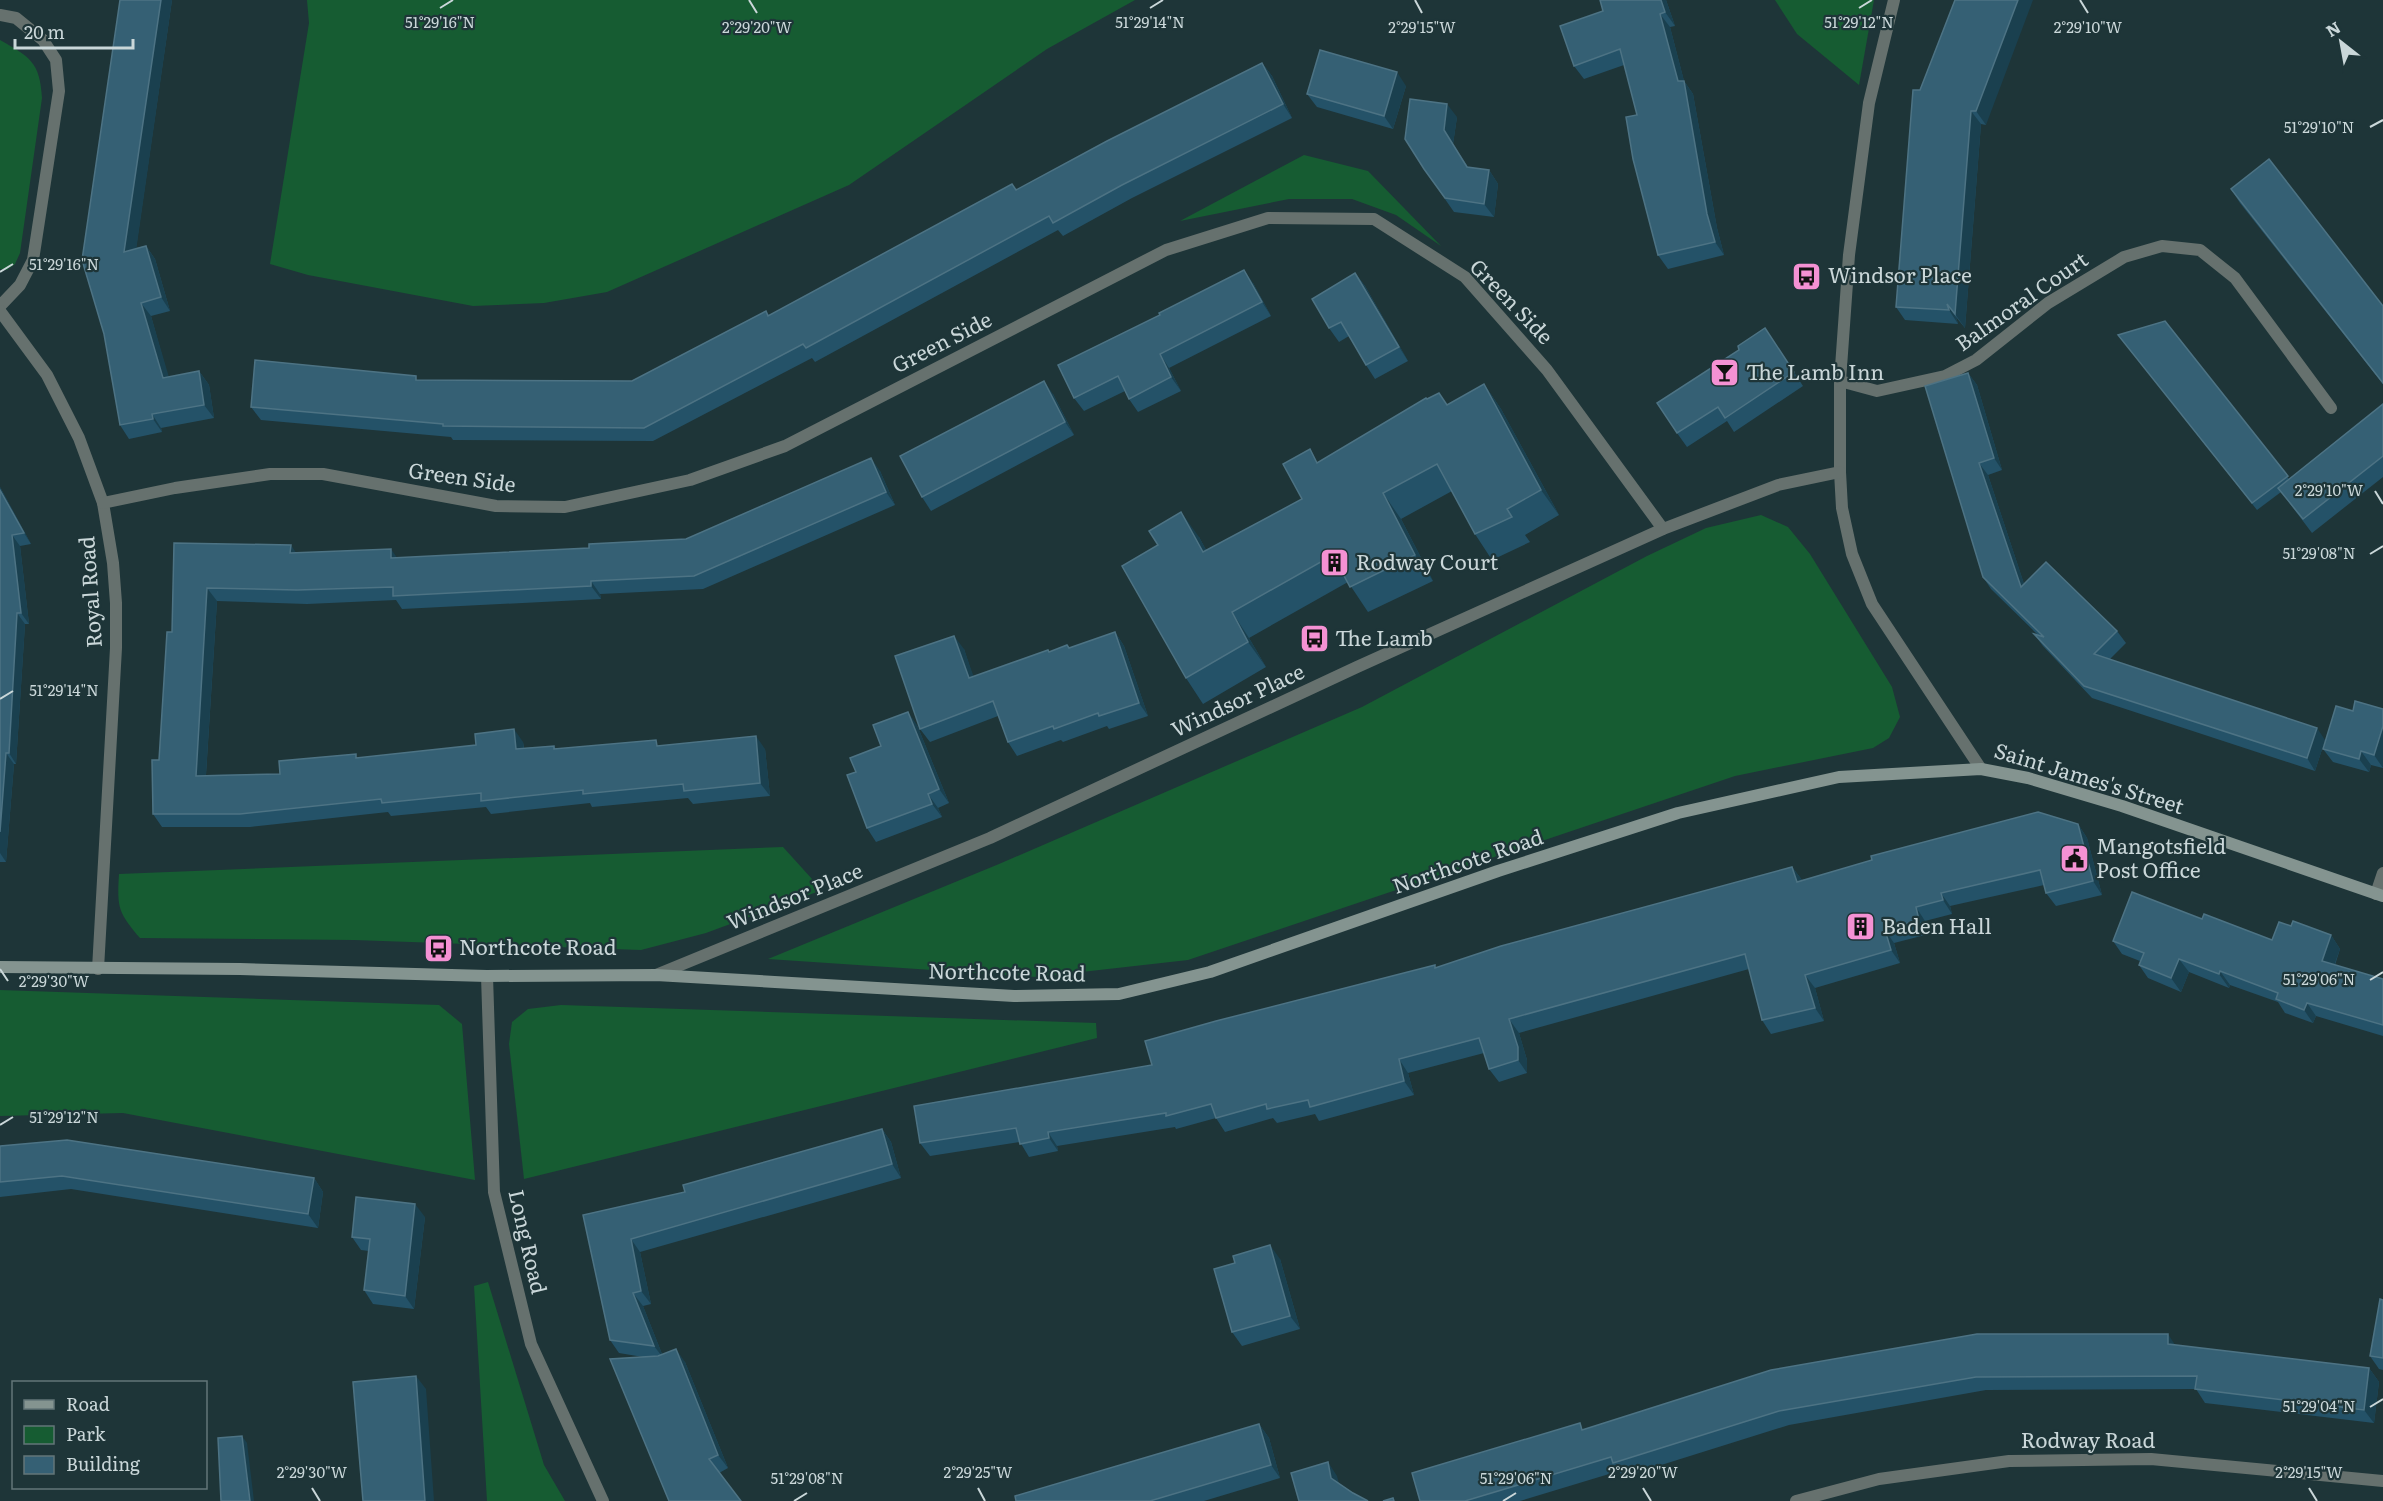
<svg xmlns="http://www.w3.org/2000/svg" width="2383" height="1501" font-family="Literata,serif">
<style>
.green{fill:#165c32}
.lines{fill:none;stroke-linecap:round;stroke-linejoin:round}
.street{stroke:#66716e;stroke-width:12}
.secondary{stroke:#849490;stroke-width:12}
.wall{fill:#245268}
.shaded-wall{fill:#1a404f}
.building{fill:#356074;stroke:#4d7384;stroke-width:1.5}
.ticks{fill:none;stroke:#cad7d9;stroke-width:2}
.labels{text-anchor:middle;stroke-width:4.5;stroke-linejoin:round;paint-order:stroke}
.poi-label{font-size:21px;fill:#cad7d9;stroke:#1e3538;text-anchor:start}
.street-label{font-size:21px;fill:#cad7d9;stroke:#1e3538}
.ticks-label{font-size:15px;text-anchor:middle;fill:#cad7d9;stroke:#1e3538;stroke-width:4.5;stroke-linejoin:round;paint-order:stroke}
</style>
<rect width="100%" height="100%" fill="#1e3538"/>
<g class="green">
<path d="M307,0H1135L1047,49L849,185L607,292L544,303L473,306L308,275L270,264L309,23Z"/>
<path d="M1775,0H1874L1859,85L1797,34Z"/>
<path d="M0,40C30,57 40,62 42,98L20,253L15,264L7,270L0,269Z"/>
<path d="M1304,155L1368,171L1441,246L1396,215L1352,199H1289L1180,221Z"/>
<path d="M1761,515L1788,527L1810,554L1892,687L1900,717L1889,738L1873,748L1735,776L1188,960L1037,977L768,959L999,864L1362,707L1647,556L1706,528Z"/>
<path d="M783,847L822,890L706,933L641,950L354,940L140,938C118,912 117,908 119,874Z"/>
<path d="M0,990L439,1005L462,1024L475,1180L123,1113L0,1116Z"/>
<path d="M561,1005L1096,1023L1097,1038L524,1179L509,1044L512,1022L528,1009Z"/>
<path d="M488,1282L544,1465L565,1501H487L474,1286Z"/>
</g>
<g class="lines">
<g class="street">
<path d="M1894,0L1869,103L1849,255L1840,381V472L1842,508L1852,554L1872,604L1981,769"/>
<path d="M0,15L16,18L43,40L56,60L59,91L33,260L20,285L0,306"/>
<path d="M0,311L47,375L79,438L103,503L113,563L116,603V648L98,969"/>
<path d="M1840,381L1877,391L1945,376L1976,360L2048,303L2124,257L2162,246L2200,250L2235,278L2331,408"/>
<path d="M103,503L175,488L270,474H323L496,506L565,507L690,480L785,446L1166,250L1268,218L1374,219L1465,277L1547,370L1663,529"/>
<path d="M2376,894L2383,873"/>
<path d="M656,975L990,838L1357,667L1663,529L1778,485L1840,472"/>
<path d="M487,976L494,1192L531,1344L603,1501"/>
<path d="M1796,1501L1879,1479L2009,1461L2151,1459L2383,1481"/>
</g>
<path class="secondary" d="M0,967L240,969L487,976L656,975L1014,996L1119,994L1210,972L1498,871L1678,813L1839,777L1981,769L2028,778L2122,806L2383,896"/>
</g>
<g class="wall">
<path d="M120,0H172L136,248L146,246L155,259L170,311L151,316L168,377L199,371L209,385L214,418L161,428L162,432L129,439L120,425Z"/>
<path d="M1666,0L1675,26L1670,27L1684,81L1693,94L1717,228L1724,255L1668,269L1658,255L1637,115L1624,65L1584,79L1574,66L1603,11Z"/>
<path d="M1955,0L1986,125L1981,124L1965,328L1956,317L1958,324L1905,320L1896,307L1920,90Z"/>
<path d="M1262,63L1272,76L1292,118L1132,198L1063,236L1058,230L815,362L812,358L653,441L453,440L451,437L261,420L251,407L419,380L632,381L766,311L769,315L1016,190Z"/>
<path d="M1406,86L1393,129L1317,107L1307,94Z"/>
<path d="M1457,117L1453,144L1468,167L1489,170L1498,184L1494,217L1454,212L1424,169Z"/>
<path d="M2231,189L2383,306V384L2240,203Z"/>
<path d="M1355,273L1365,286L1408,361L1375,379L1366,365L1349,336L1339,342L1329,328Z"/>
<path d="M1253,283L1271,316L1169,368L1181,391L1138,412L1129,399L1125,391L1084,411L1074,398Z"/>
<path d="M2165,321L2289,479L2383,404V477L2312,533L2281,492L2257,510L2118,335Z"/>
<path d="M1774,342L1803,386L1734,432L1727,421L1687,447L1677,433Z"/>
<path d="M1968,373L1977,385L2002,470L1988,475L2024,584L2117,631L2126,643L2110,659L2325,740L2315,771L2092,698L2043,646L2034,634L2038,635L1991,589L1983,577Z"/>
<path d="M1484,384L1501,409L1559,515L1525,535L1530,542L1492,560L1475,534L1452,491L1401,519L1433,581L1368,612L1348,582L1249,638L1266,667L1203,704L1186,678L1199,537L1206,550L1302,499L1319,462L1427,399L1447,405Z"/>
<path d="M1053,394L1074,435L931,511L922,497Z"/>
<path d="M880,471L895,505L703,589L600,594L601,599L402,609L396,600L307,604L217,601L206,775L280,774L359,758L523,742L524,748L554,746L556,749L660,746L765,749L770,796L693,804L688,798L592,807L590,803L491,814L486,807L391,816L388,812L250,827H162L153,814L159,760L172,632L174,543L296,553L397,558L589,548L686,539Z"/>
<path d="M0,487L31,544L20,546L29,624H25L16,764H14L6,862H0Z"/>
<path d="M1115,632L1124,646L1148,716L1109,729L1107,726L1063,742L1061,740L1017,756L1008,742L998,716L930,742L920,729L964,649L973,677L1050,652L1069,648Z"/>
<path d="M2383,709V768L2371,765L2369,772L2333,762L2323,749L2353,711Z"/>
<path d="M917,725L949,803L938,808L942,817L876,842L867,828L881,746Z"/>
<path d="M2078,824L2087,838L2102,895L2056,906L2046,893L2044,885L1950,906L1952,914L1925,921L1929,934L1894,943L1900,963L1815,988L1824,1021L1771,1034L1762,1020L1749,969L1519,1033L1527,1060V1073L1499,1082L1489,1069L1484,1053L1408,1073L1414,1095L1319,1121L1315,1114L1277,1123L1273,1118L1225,1132L1216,1118L1176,1129L1175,1127L1057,1146L1058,1151L1029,1157L1020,1142L930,1156L920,1143L1437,968L1792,867L1802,880Z"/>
<path d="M2202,919L2272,940L2291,926L2331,935L2340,949L2335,965L2383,979V1036L2316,1016L2313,1023L2285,1013L2278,1002L2230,985L2229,988L2189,972L2181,992L2148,978L2139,965L2140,961L2122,954L2113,941Z"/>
<path d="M882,1129L891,1142L901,1178L640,1252L651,1304L643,1306L662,1354L685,1362L728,1468L669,1501L643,1357L619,1353L610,1340L583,1215L685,1192Z"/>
<path d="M0,1146L314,1178L323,1192L318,1228L71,1189L0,1197Z"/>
<path d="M425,1217L414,1309L373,1304L364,1290L369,1251L361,1250L352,1237Z"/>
<path d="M1280,1259L1300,1329L1242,1346L1232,1332L1235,1263Z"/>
<path d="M2383,1300V1370L2379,1369L2370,1356Z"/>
<path d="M2175,1345L2369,1368L2379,1382L2374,1423L2205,1403L2196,1389L1986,1390L1789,1425L1623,1477L1619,1471L1520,1501H1420L1584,1429Z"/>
<path d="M1259,1424L1269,1438L1280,1478L1204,1501H1016Z"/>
</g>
<g class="shaded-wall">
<path d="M161,0H172L134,265L124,252Z"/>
<path d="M1661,0H1666L1675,26L1665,12Z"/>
<path d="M2018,0H2033L1986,125L1976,111Z"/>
<path d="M1660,14L1670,27L1684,81L1693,94L1717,228L1724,255L1715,242L1707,214L1678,81Z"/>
<path d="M1262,63L1272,76L1292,118L1283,104Z"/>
<path d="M1397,72L1406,86L1393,129L1384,116Z"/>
<path d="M1447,104L1457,117L1453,144L1476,181L1444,130Z"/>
<path d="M1971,111L1981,124L1965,328L1955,314Z"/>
<path d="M1489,170L1498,184L1494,217L1484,204Z"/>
<path d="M146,246L155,259L170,311L161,297Z"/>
<path d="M1244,270L1253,283L1271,316L1262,302Z"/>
<path d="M1355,273L1365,286L1408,361L1399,347Z"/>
<path d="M141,303L151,316L173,391L163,378Z"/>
<path d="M1947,304L1956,317L1958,324L1949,310Z"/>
<path d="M1160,354L1169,368L1181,391L1171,377Z"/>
<path d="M199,371L209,385L214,418L204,405Z"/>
<path d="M1968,373L1977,385L2002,470L1994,458Z"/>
<path d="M1044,381L1053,394L1074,435L1065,422Z"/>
<path d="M1484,384L1501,409L1559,515L1541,490Z"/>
<path d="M152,414L161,428L162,432L153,419Z"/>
<path d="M871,458L880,471L895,505L886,492Z"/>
<path d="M1979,463L1988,475L2029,599L2021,587Z"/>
<path d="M0,487L31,544L24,533L0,490Z"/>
<path d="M1383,493L1401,519L1433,581L1415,555Z"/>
<path d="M1181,512L1199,537L1221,577L1203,552Z"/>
<path d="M12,535L20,546L29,624L21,613Z"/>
<path d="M291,545L300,559L290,553Z"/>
<path d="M391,549L400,562L391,558Z"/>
<path d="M591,581L600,594L601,599L591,586Z"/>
<path d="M207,588L217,601L205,789L196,776Z"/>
<path d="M1232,612L1249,638L1266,667L1248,642Z"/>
<path d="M17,613L25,624L16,764L9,753Z"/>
<path d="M1115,632L1124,646L1148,716L1139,703Z"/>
<path d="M954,636L964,649L979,692L969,678Z"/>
<path d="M908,712L917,725L949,803L939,789Z"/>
<path d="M2383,726V768L2374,755Z"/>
<path d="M2317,728L2325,740L2315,771L2307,758Z"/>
<path d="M514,729L523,742L525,762L516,749Z"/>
<path d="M756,736L765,749L770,796L760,783Z"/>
<path d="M2361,751L2371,765L2369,772L2359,759Z"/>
<path d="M6,753L14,764L6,862L0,853V832Z"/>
<path d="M928,794L938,808L942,817L932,804Z"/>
<path d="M2078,824L2087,838L2102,895L2093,881Z"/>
<path d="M1792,867L1802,880L1797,882Z"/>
<path d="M1941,893L1950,906L1952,914L1943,900Z"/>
<path d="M1916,907L1925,921L1929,934L1919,920Z"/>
<path d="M1885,930L1894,943L1900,963L1891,950Z"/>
<path d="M2331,935L2340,949L2331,974L2322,961Z"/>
<path d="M2179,959L2189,972L2181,992L2171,978Z"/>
<path d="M2220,971L2230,985L2229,988L2219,974Z"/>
<path d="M1805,975L1815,988L1824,1021L1815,1008Z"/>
<path d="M2307,1003L2316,1016L2313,1023L2304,1010Z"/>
<path d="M1509,1019L1519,1033L1527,1060V1073L1518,1060Z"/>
<path d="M1399,1059L1408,1073L1414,1095L1404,1081Z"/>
<path d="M882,1129L891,1142L901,1178L892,1164Z"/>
<path d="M1048,1132L1057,1146L1058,1151L1049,1138Z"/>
<path d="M314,1178L323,1192L318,1228L308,1214Z"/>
<path d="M415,1204L425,1217L414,1309L405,1296Z"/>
<path d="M631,1239L640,1252L651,1304L641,1291Z"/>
<path d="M1270,1245L1280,1259L1300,1329L1290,1316Z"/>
<path d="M633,1293L643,1306L664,1359L654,1346Z"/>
<path d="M2168,1334L2177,1348L2168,1344Z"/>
<path d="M676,1349L685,1362L728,1468L718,1455Z"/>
<path d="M2369,1368L2379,1382L2374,1423L2364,1410Z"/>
<path d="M416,1376L426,1389L434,1501H425Z"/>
<path d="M1259,1424L1269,1438L1280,1478L1271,1465Z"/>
<path d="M242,1436L247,1443L254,1501H250Z"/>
<path d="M1328,1462L1337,1476L1341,1492L1331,1478Z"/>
</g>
<g class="building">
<path d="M120,0H161L124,252L146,246L161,297L141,303L163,378L199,371L204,405L152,414L153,419L120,425L104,334L82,260Z"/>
<path d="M1600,0H1661L1665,12L1660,14L1678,81H1684L1707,214L1715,242L1658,255L1633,159L1626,117L1637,115L1620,49L1574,66L1560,26L1603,11Z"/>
<path d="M1955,0H2018L1976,111H1971L1955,314L1947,304L1949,310L1896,307L1913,90H1920Z"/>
<path d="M1320,50L1397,72L1384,116L1307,94Z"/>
<path d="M1262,63L1283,104L1122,185L1053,223L1049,216L806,348L803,344L644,428L443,426V424L251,407L255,360L416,376V380L632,381L766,311L768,316L1012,184L1016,190L1107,141Z"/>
<path d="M1410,99L1447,104L1444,130L1467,167L1489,170L1484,204L1445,198L1424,169L1405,139Z"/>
<path d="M2269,159L2383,306V383L2231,189Z"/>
<path d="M1244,270L1262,302L1160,354L1171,377L1129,399L1118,376L1074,398L1058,365L1160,315L1159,313Z"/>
<path d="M1355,273L1399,347L1366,365L1341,322L1329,328L1312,299Z"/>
<path d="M2165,321L2288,476L2252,503L2118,335Z"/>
<path d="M1765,328L1794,372L1725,418L1718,407L1677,433L1657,403L1739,350L1738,346Z"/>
<path d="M1968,373L1994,458L1979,463L2021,587L2046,562L2117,631L2094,654L2317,728L2307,758L2084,686L2034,634L2044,637L1983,577L1925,386Z"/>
<path d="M1044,381L1065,422L922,497L900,456Z"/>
<path d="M1484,384L1541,490L1507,509L1512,517L1475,534L1437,464L1383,493L1415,555L1350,587L1333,555L1232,612L1248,642L1186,678L1122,566L1158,545L1149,531L1181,512L1203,552L1302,499L1283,464L1310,449L1317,463L1426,398L1427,399L1439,393L1447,405Z"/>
<path d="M2383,404V456L2303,519L2278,488Z"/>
<path d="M871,458L886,492L694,576L591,581V586L393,596V587L297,590L207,588L196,776L280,774L279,761L356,754V758L476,745L475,734L514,729L516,749L554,746V749L656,740L657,746L756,736L760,783L684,791L683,784L583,794V790L481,801V793L382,803L381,799L240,814H153L152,760H159L167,632H172L174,543L291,545L290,553L391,549V558L589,548V544L686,539Z"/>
<path d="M0,490L24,533L12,535L21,613H17L9,753H6L0,832Z"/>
<path d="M1115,632L1139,703L1099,716L1098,713L1054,729L1053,726L1008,742L993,701L920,729L895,656L954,636L969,678L1048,650L1049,652L1067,645L1069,648Z"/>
<path d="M2355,701L2383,709V726L2374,755L2361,751L2359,759L2323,749L2336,706L2353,711Z"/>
<path d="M908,712L939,789L928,794L932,804L867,828L847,775L856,772L850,758L881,746L873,725Z"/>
<path d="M2038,812L2078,824L2093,881L2046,893L2040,870L1941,893L1943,900L1916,907L1919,920L1885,930L1891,950L1805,975L1815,1008L1762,1020L1745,954L1509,1019L1518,1047V1060L1489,1069L1479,1038L1399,1059L1404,1081L1310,1107L1308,1100L1267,1109L1266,1104L1216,1118L1211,1104L1166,1116V1113L1048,1132L1049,1138L1020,1144L1016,1128L920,1143L914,1106L1152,1065L1145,1041L1216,1021L1435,965V968L1501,946L1792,867L1797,882L1872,860L1871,856Z"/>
<path d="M2132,892L2202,919L2204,914L2272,940L2279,922L2291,926L2293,921L2331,935L2322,961L2383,979V1025L2307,1003L2304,1010L2276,999L2278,993L2220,971L2219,974L2179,959L2171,978L2139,965L2144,953L2113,941Z"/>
<path d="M882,1129L892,1164L631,1239L641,1291L633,1293L654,1346L610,1340L583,1215L685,1192L683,1185Z"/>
<path d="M67,1140L314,1178L308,1214L62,1176L0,1182V1146Z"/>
<path d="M356,1197L415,1204L405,1296L364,1290L370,1239L352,1237Z"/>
<path d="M1270,1245L1290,1316L1232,1332L1214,1269L1235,1263L1233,1256Z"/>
<path d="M2380,1299L2383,1300V1358L2370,1356Z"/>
<path d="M1977,1334H2168V1344L2369,1368L2364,1410L2195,1389L2197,1376L1976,1377L1779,1411L1613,1463L1611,1457L1465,1501H1420L1412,1473L1580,1423L1582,1430L1771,1370Z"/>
<path d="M676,1349L718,1455L709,1459L741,1501H669L610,1359L658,1356Z"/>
<path d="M416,1376L425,1501H363L353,1382Z"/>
<path d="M1259,1424L1271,1465L1150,1501H1016L1015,1496Z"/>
<path d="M242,1436L250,1501H221L218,1438Z"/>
<path d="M1328,1462L1331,1478L1353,1493L1368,1501H1299L1291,1473Z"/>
<path d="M1393,1498L1394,1501H1383Z"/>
</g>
<path class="ticks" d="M749,0L757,13M1415,0L1422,13M2080,0L2088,13M440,8L453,0M1150,8L1163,0M1859,8L1872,0M2370,127L2383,120M0,272L13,264M2375,491L2383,504M2370,554L2383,546M0,699L13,691M0,969L8,981M2370,980L2383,972M0,1125L13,1117M2370,1407L2383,1399M312,1488L320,1501M978,1488L985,1501M1643,1488L1651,1501M2309,1488L2317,1501M794,1501L807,1493M1503,1501L1516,1493"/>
<defs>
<symbol id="bus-square" viewBox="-11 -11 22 22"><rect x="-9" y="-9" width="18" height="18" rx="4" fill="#f491d3" stroke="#1e3538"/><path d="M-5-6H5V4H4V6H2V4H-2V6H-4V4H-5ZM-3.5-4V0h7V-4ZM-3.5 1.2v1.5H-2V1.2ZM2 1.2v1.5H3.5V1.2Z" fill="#111"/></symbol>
<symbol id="bar-square" viewBox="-11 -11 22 22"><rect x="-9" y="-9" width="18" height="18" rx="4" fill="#f491d3" stroke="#1e3538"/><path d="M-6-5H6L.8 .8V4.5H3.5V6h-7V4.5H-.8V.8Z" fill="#111"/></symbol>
<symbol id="building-square" viewBox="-11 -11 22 22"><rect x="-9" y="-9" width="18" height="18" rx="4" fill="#f491d3" stroke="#1e3538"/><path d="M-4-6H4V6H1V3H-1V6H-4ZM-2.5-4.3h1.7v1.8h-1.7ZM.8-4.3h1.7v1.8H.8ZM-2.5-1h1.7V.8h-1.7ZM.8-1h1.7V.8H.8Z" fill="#111"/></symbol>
<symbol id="civic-square" viewBox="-11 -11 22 22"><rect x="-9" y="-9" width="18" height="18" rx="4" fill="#f491d3" stroke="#1e3538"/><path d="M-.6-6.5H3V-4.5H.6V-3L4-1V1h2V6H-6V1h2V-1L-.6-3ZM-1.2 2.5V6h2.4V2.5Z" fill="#111"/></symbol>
</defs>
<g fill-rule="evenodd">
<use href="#bus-square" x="1790" y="260" width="33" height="33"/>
<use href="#bar-square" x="1708" y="356" width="33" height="33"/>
<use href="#building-square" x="1318" y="546" width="33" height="33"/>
<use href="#bus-square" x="1298" y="622" width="33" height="33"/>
<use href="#civic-square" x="2058" y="842" width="33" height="33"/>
<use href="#building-square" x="1844" y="910" width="33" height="33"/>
<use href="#bus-square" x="422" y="932" width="33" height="33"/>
</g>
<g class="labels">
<g class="poi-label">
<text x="1828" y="283">Windsor Place</text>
<text x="1746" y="380">The Lamb Inn</text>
<text x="1356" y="570">Rodway Court</text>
<text x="1335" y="646">The Lamb</text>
<text x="2096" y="854">Mangotsfield<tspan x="2096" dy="24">Post Office</tspan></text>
<text x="1882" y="934">Baden Hall</text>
<text x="459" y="955">Northcote Road</text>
</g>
<g class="street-label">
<text transform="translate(1511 302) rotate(46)" y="7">Green Side</text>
<text transform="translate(2022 302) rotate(-35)" y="7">Balmoral Court</text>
<text transform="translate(942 343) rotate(-27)" y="7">Green Side</text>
<text transform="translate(462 478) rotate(8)" y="7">Green Side</text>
<text transform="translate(91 592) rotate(-94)" y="7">Royal Road</text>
<text transform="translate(1238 701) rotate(-25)" y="7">Windsor Place</text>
<text transform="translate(2089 779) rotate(17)" y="7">Saint James's Street</text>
<text transform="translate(1468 862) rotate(-19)" y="7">Northcote Road</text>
<text transform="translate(795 897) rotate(-22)" y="7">Windsor Place</text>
<text transform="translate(1007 973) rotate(1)" y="7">Northcote Road</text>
<text transform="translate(527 1242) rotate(77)" y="7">Long Road</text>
<text x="2088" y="1448">Rodway Road</text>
</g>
</g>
<g class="ticks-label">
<text x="440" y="28">51°29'16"N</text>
<text x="1150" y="28">51°29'14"N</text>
<text x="1859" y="28">51°29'12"N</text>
<text x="757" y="33">2°29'20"W</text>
<text x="1422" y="33">2°29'15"W</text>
<text x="2088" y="33">2°29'10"W</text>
<text x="2319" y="133">51°29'10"N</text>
<text x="64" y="270">51°29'16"N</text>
<text x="2329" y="496">2°29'10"W</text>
<text x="2319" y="559">51°29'08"N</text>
<text x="64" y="696">51°29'14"N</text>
<text x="2319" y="985">51°29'06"N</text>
<text x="54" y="987">2°29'30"W</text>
<text x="64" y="1123">51°29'12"N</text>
<text x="2319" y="1412">51°29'04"N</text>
<text x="312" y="1478">2°29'30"W</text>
<text x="978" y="1478">2°29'25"W</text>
<text x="1643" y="1478">2°29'20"W</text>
<text x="2309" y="1478">2°29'15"W</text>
<text x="807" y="1484">51°29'08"N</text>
<text x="1516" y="1484">51°29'06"N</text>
</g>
<rect x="12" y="1381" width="195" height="108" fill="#1e3538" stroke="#637678" stroke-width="1.5"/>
<rect x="24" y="1400" width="30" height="9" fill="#849490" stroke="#637678" stroke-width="1.5"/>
<text x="66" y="1411" font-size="18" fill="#cad7d9">Road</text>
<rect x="24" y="1426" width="30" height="18" fill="#165c32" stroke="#637678" stroke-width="1.5"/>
<text x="66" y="1441" font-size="18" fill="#cad7d9">Park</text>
<rect x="24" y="1456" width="30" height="18" fill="#356074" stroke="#637678" stroke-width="1.5"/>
<text x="66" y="1471" font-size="18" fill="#cad7d9">Building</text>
<g transform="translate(2341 42) rotate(329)" stroke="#1e3538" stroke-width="4.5" paint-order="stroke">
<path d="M0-4.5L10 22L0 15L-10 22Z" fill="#cad7d9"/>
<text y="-9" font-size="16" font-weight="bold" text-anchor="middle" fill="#cad7d9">N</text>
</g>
<path d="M15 39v9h118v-9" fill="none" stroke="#cad7d9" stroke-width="3"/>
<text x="24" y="39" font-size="18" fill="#cad7d9" stroke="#1e3538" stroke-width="4.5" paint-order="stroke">20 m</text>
</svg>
